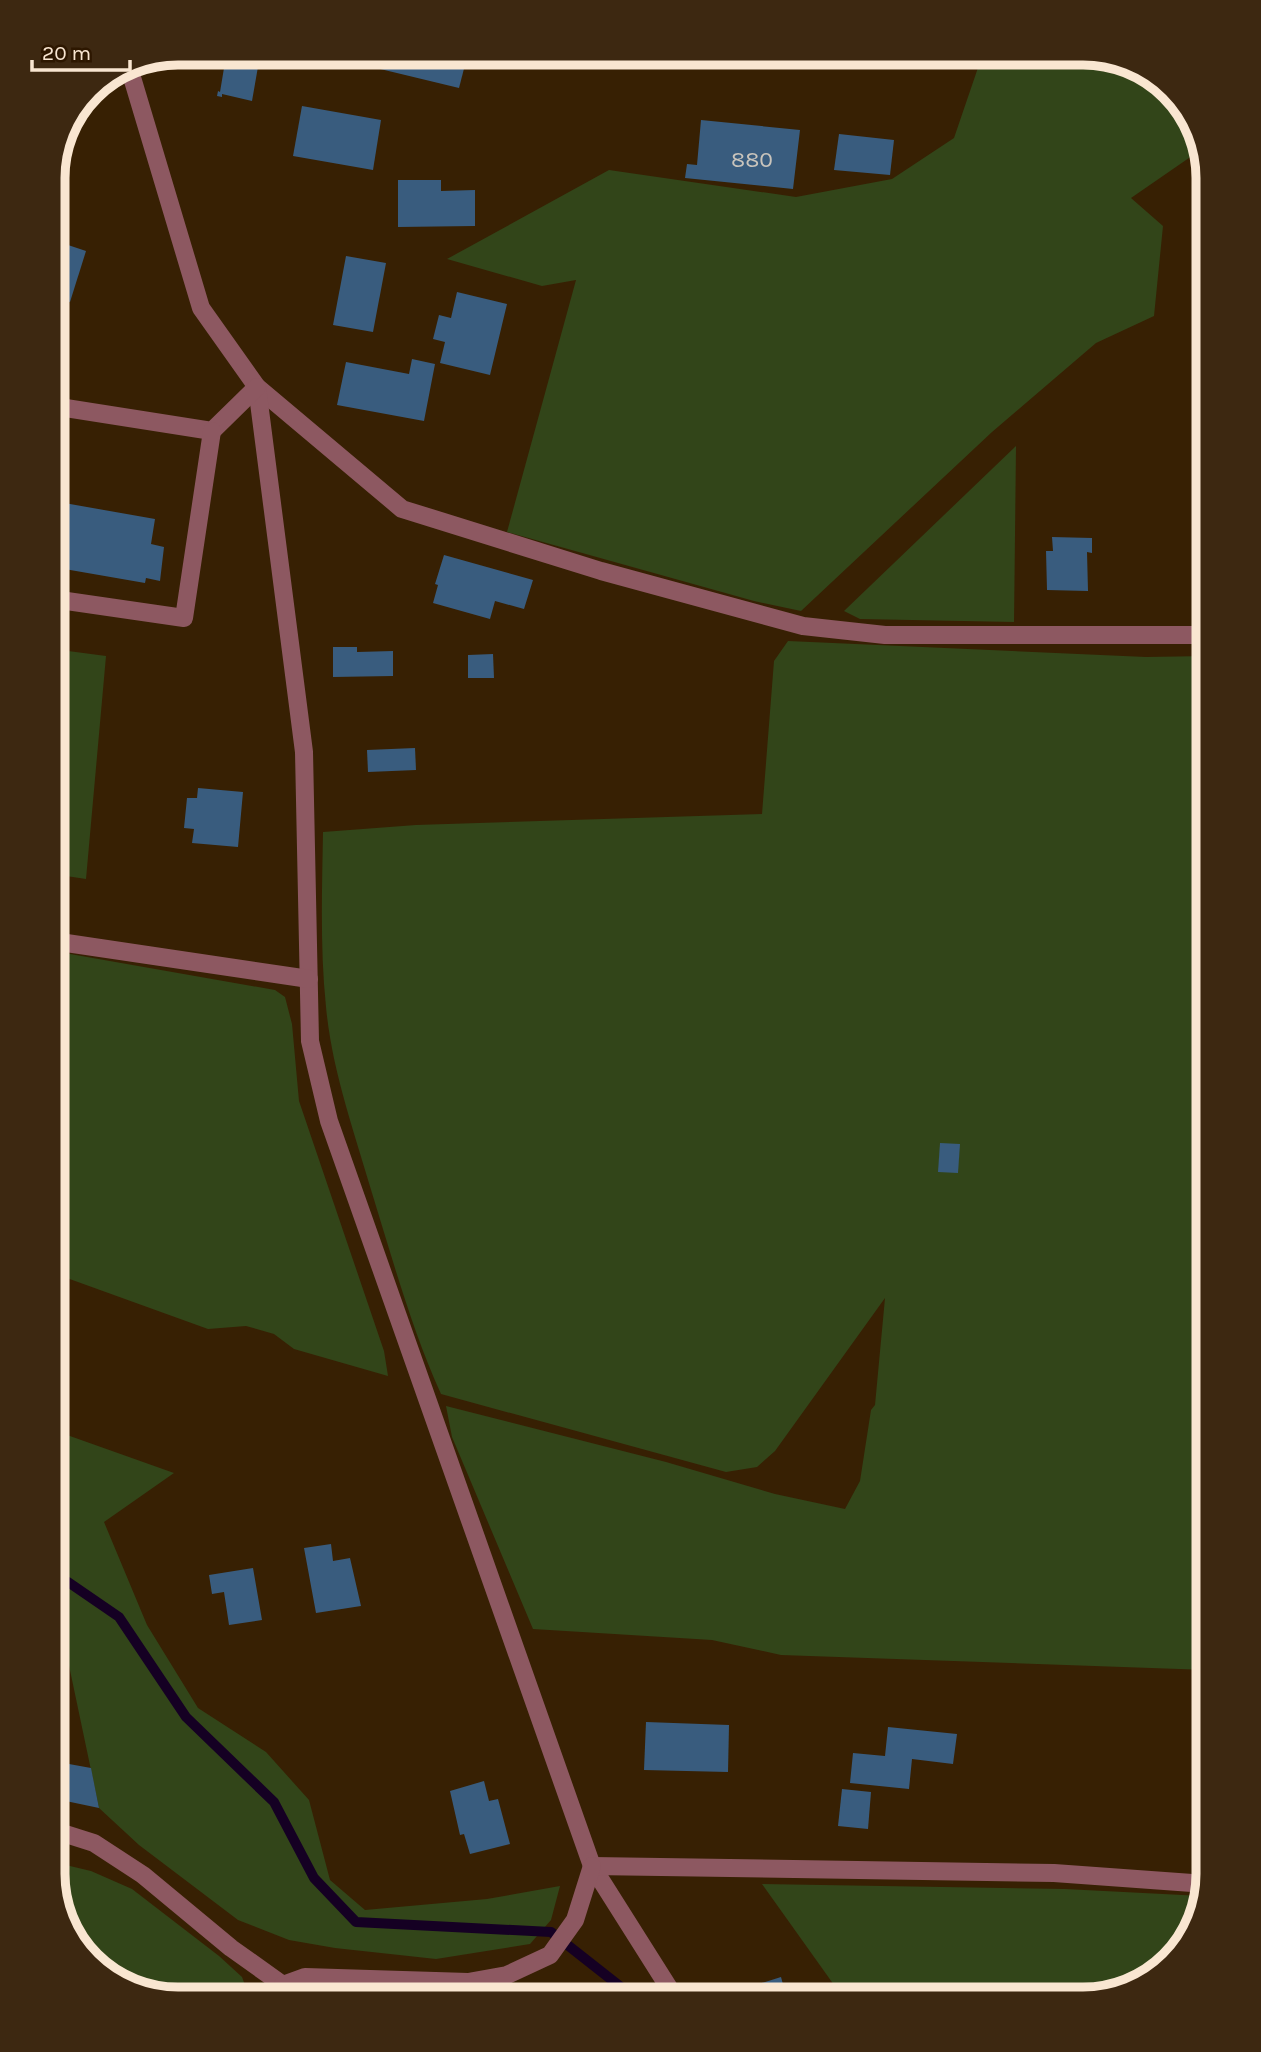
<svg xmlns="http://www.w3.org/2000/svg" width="1261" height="2052" font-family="Karla,sans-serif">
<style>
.green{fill:#324519}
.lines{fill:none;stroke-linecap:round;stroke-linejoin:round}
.stream{stroke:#150023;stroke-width:10}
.building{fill:#395c7e}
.minor{stroke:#8d5861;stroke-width:18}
.labels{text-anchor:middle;stroke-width:6;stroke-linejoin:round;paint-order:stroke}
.number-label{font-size:23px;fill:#c9c4bc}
.rim{fill:none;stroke:#f9e6d1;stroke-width:9}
</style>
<rect width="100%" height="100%" fill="#372003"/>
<g class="green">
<path d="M983,53H1092L1153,74L1195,122L1202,149L1131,198L1163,226L1154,316L1096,343L992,432L801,611L754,601L507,532L576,280L542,286L447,259L609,170L796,197L892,179L954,138Z"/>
<path d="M1016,446L1014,622L860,619L844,611Z"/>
<path d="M788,641L1146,657L1208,656V1670L781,1655L712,1640L533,1629L452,1437L446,1406L666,1462L775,1494L845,1509L860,1481L871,1410L875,1405L885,1298L775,1451L757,1467L726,1472L441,1394C412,1330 393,1261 372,1193C354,1131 332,1071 326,1007C320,949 322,891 323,832L416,825L762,814L774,661Z"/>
<path d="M53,649L106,656L86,879L53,874Z"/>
<path d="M53,951L275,990L285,997L292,1024L299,1101L384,1351L388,1376L294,1349L274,1334L246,1326L208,1329L53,1273Z"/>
<path d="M53,1430L174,1473L104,1522L147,1625L198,1708L266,1752L309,1800L330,1880L365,1910L487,1899L560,1886L551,1920L530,1944L436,1959L335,1948L289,1940L238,1920L139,1845L99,1808L67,1656L53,1655Z"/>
<path d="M53,1862L91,1871L132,1889L219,1956L242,1977L250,1999H170L109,1979L66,1930L53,1874Z"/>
<path d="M762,1884L1065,1889L1202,1896L1188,1943L1139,1986L1083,1999H844Z"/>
</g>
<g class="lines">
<path class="stream" d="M53,1578L68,1582L119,1617L186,1717L274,1802L314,1878L356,1922L551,1932L631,1995L633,1999"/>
</g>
<g class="building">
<path d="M314,53H448L467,57L459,88Z"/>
<path d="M730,53H775L772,64Z"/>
<path d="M226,56L259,61L252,101L222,94V97L217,96L218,91L220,92Z"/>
<path d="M302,106L381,120L373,170L293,156Z"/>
<path d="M701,120L800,130L793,189L685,178L687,164L697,165Z"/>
<path d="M839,134L894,140L890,175L834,170Z"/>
<path d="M398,180H441V191L475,190V226L398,227Z"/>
<path d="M53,240L86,251L70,302L53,297Z"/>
<path d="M346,256L386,263L373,332L333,325Z"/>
<path d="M457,292L507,304L490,375L440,363L445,342L433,339L439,315L451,318Z"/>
<path d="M412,359L435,364L424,421L337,405L346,362L409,374Z"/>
<path d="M53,501L155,519L151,544L164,547L160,581L146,578L145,583L53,567Z"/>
<path d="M1196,533L1208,534V584L1196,583Z"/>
<path d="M1052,537L1092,538V553L1087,552L1088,591L1047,590L1046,551H1053Z"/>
<path d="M444,555L533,580L524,609L495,601L490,619L433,603L438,585L435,584Z"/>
<path d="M333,647H357V652L393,651V676L333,677Z"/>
<path d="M493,654L494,678H468V655Z"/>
<path d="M415,748L416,770L368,772L367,750Z"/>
<path d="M198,788L243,792L238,847L192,843L194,829L184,828L187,798H197Z"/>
<path d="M940,1143L960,1144L958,1173L938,1172Z"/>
<path d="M331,1544L333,1561L350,1558L361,1606L316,1613L304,1548Z"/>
<path d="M253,1568L262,1620L229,1625L224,1592L212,1594L209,1575Z"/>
<path d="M646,1722L729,1725L728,1772L644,1770Z"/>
<path d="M888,1727L957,1734L953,1764L912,1759L909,1789L850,1783L853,1753L885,1756Z"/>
<path d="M69,1764L91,1768L99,1808L61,1800Z"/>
<path d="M484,1781L489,1801L498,1799L510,1844L470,1854L464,1834L460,1835L450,1791Z"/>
<path d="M842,1789L871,1792L868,1829L838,1826Z"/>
<path d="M781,1977L787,1999H742L739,1990Z"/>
</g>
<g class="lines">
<g class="minor">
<path d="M128,64L201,308L257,387L402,509L601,571L803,626L885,635H1208"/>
<path d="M257,387L304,752L310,1041L329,1121L592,1866L676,1999"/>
<path d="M53,406L212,431L257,387"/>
<path d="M53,599L184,618L212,431"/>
<path d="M53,941L309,979"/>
<path d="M53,1830L94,1843L143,1875L231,1948L283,1985"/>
<path d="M592,1866L1054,1873L1206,1884"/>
<path d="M281,1999L283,1985L305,1977L468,1982L507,1975L550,1955L575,1920L592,1866"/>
</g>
</g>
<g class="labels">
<g class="number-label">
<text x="752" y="167">880</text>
</g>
</g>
<path d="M0 0H1261V2052H0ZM178 65H1083A113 113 0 0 1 1196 178V1874A113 113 0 0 1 1083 1987H178A113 113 0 0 1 65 1874V178A113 113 0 0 1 178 65Z" fill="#3d2811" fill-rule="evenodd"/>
<path class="rim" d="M178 65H1083A113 113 0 0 1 1196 178V1874A113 113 0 0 1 1083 1987H178A113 113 0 0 1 65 1874V178A113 113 0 0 1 178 65Z"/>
<path d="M32 60v10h98v-10" fill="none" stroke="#f9e6d1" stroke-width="3.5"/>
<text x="42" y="60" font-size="21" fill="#f9e6d1" stroke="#2d1700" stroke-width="5" paint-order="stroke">20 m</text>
</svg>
